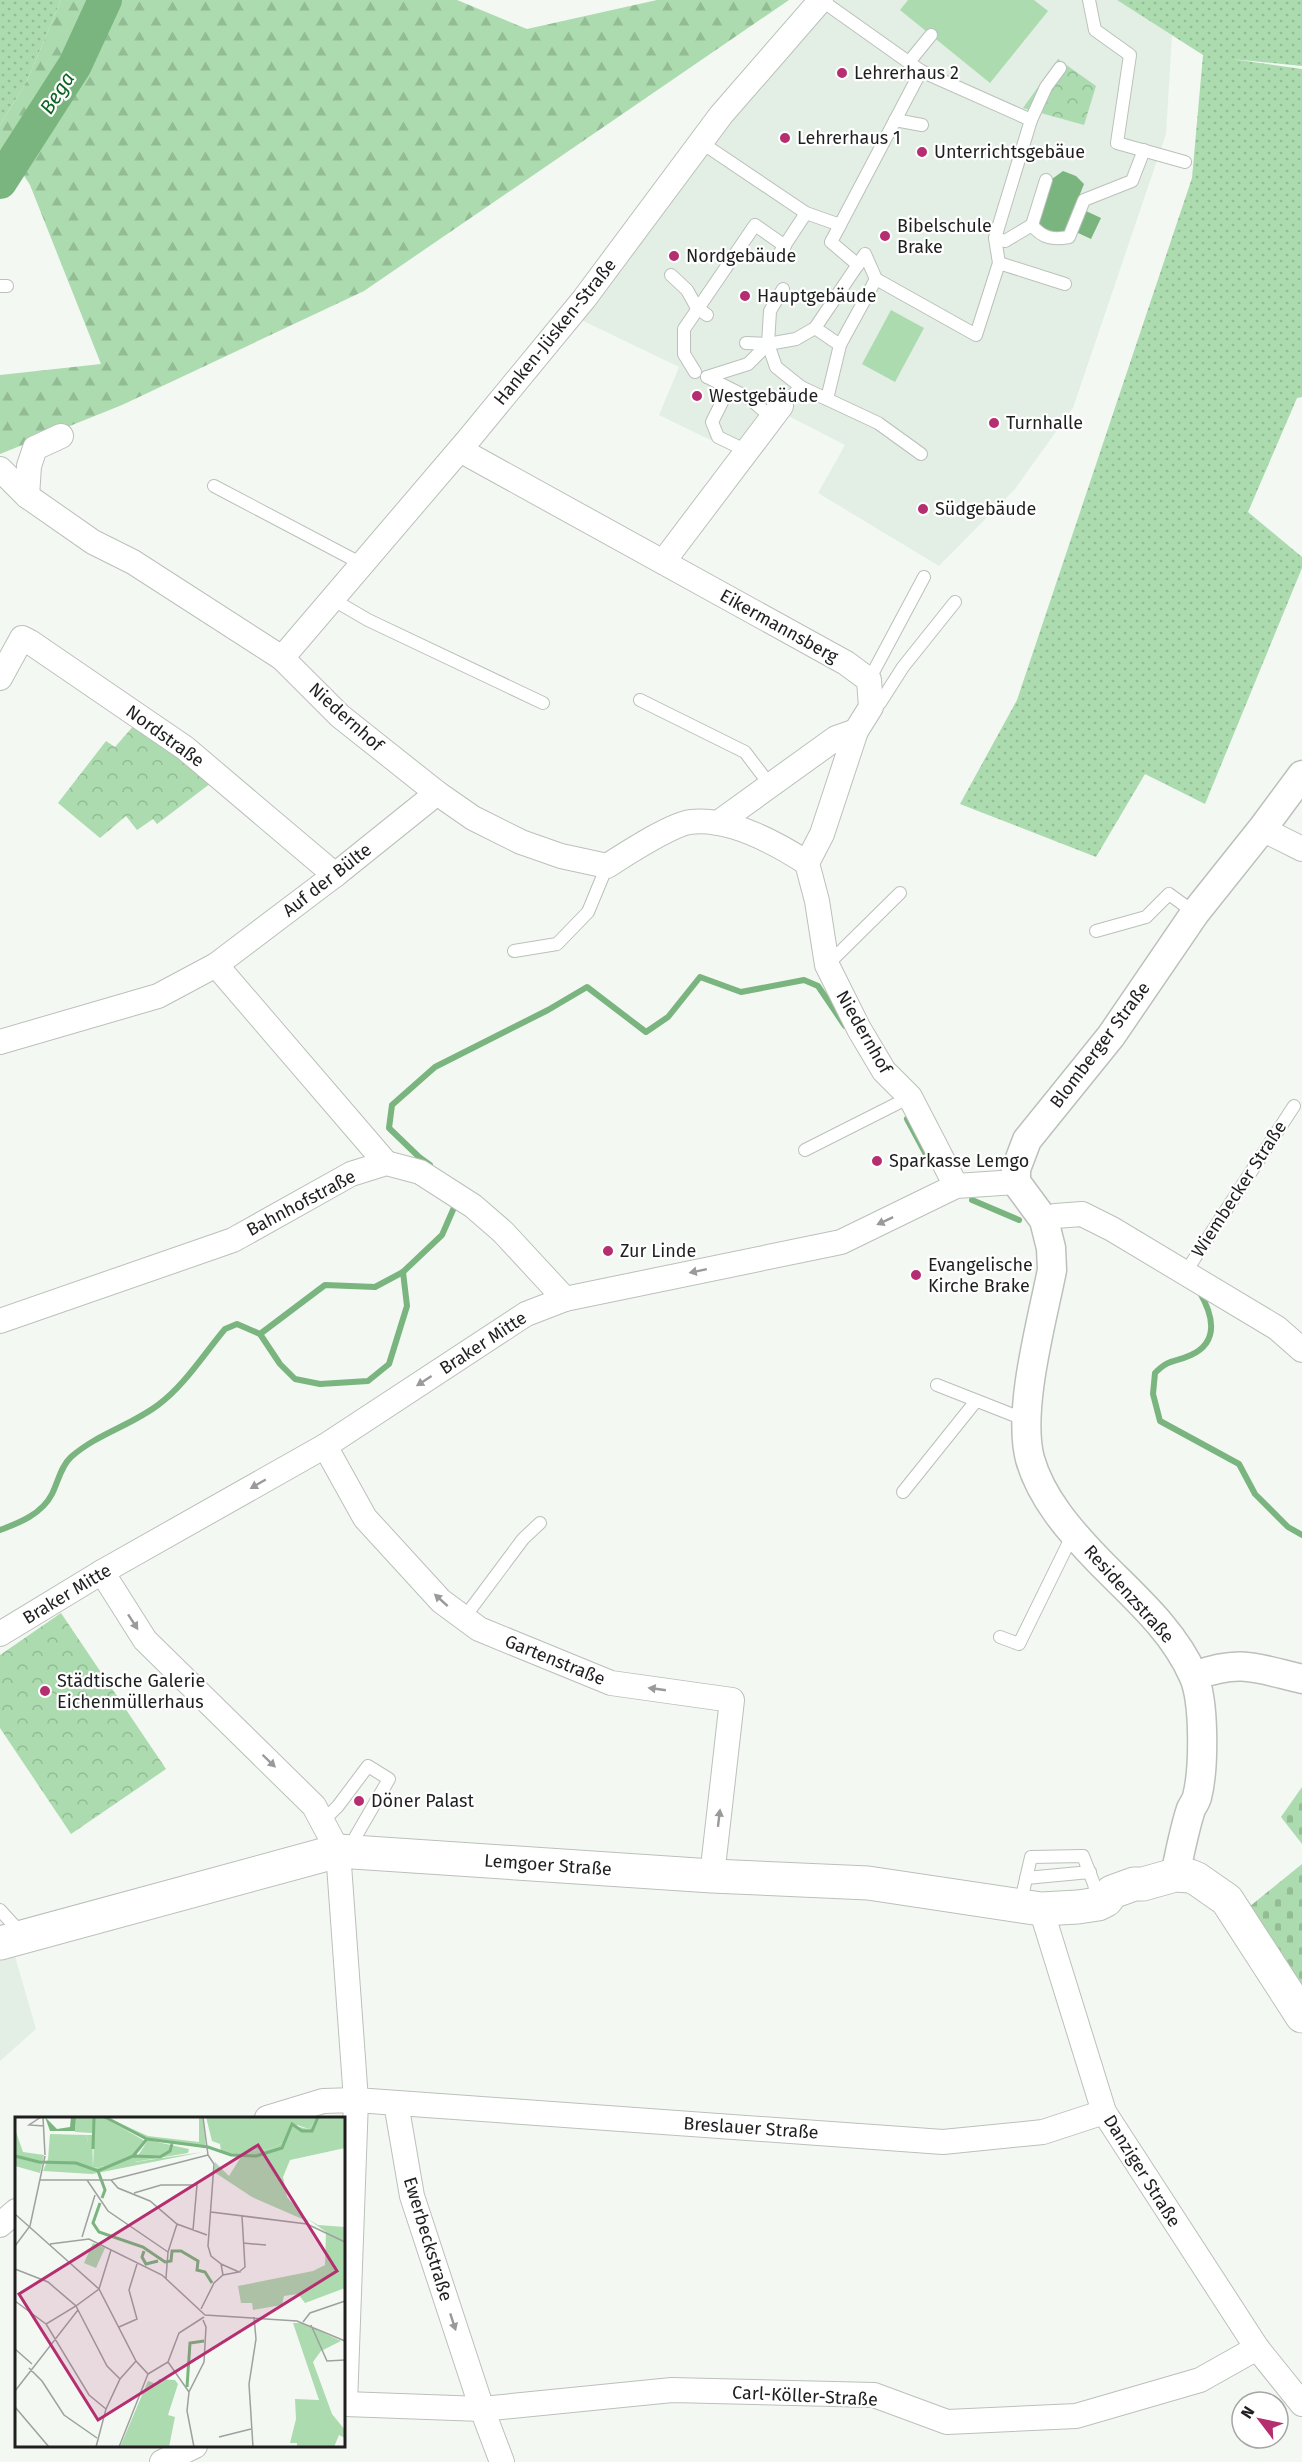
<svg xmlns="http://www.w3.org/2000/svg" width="1302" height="2462" font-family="'Fira Sans',sans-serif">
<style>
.built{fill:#e3efe4}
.grass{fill:url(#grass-dots)}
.forest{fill:url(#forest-firs)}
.cemetery{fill:url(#cemetery-stones)}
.park{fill:url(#park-crowns)}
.garden{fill:#abdbae}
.water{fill:#7ab47e}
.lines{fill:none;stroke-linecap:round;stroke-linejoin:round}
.stream{stroke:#7ab47e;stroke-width:6}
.river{stroke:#7ab47e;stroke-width:34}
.service-casing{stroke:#bbc0bb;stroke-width:14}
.minor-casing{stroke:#bbc0bb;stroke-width:26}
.tertiary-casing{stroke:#bbc0bb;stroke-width:31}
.secondary-casing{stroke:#bbc0bb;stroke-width:35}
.service{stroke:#fff;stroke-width:12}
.minor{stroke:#fff;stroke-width:24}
.tertiary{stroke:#fff;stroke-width:28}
.secondary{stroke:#fff;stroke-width:33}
.oneway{fill:#9a9a9a}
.poi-dot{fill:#b52e6f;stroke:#fff;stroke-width:2}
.labels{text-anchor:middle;stroke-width:4.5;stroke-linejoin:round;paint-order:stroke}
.poi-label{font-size:18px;fill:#1e1f1e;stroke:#fff;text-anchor:start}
.street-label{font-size:18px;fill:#1e1f1e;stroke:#fff}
.water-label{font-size:20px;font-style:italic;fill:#0d6421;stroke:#fff}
.inset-river{fill:none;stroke:#7ab47e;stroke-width:3}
.inset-road{fill:none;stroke:#9ea19e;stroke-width:1.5}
.view{fill:#b52e6f;fill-opacity:0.15;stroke:#b52e6f;stroke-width:3}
.inset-edge{fill:none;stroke:#1e1f1e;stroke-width:3}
</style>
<defs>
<pattern id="grass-dots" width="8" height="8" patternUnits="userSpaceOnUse" patternTransform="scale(1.5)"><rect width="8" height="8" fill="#abdbae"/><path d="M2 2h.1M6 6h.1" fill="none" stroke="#93bc95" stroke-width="1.8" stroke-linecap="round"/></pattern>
<pattern id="forest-firs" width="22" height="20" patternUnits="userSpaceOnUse" patternTransform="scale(1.5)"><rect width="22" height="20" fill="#abdbae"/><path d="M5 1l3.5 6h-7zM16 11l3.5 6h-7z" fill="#93bc95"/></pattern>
<pattern id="cemetery-stones" width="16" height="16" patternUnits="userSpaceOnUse" patternTransform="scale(1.5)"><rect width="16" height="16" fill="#abdbae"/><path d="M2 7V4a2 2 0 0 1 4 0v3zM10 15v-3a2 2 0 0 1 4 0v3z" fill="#93bc95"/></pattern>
<pattern id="park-crowns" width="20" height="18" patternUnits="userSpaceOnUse" patternTransform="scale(1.5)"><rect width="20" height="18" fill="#abdbae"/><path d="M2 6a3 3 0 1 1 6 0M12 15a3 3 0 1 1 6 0" fill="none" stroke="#93bc95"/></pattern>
</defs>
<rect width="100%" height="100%" fill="#f3f8f3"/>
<g class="built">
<path d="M834,0H1117L1172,35L1166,134L1073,408L1015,489L939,566L818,493L845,445L771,407L737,453L659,415L679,367L577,318L738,107L823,7Z"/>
<path d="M14,1953L36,2029L0,2061V1957Z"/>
</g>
<g class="grass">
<path d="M0,0H61L27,81L0,125Z"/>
<path d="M1117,0H1302V66L1232,59L1302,69V397L1297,398L1248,512L1302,557V568L1205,804L1145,774L1096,857L960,804L1017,700L1192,178L1203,55Z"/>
<path d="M0,149L19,168L0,188Z"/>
</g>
<path class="forest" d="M61,0H457L527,29L657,0H789L364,291L122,405L0,454V375L101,364L30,185L19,168L0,149V125L27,81Z"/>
<g class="cemetery">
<path d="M1302,1787V1844L1281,1817Z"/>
<path d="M1302,1864V1988L1249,1907Z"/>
</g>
<g class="park">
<path d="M1058,59L1096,86L1084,125L1023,108Z"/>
<path d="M136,723L211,783L157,824L153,819L137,830L126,816L100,838L58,803L106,741L115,747Z"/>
<path d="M61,1613L166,1769L71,1834L0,1728V1655Z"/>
</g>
<g class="garden">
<path d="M908,0H1034L1048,11L990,83L900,10Z"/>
<path d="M891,310L924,328L895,382L862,364Z"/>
</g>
<g class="water">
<path d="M1063,171L1076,176L1084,184L1065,232C1053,237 1043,233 1035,224L1052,179Z"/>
<path d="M1086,211L1101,218L1091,239L1076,232Z"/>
</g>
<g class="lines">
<g class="stream">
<path d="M907,1119L928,1158"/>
<path d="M430,1165L419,1157L389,1128L392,1105L435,1067L548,1010L587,987L646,1032L668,1017L700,977L741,992L804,980L818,986L845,1026"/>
<path d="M972,1200L1019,1220"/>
<path d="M1199,1291C1212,1313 1221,1341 1191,1355C1174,1363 1170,1358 1155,1373L1153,1394L1160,1421L1239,1464L1255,1494L1288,1527L1302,1535"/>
<path d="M260,1334L280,1364L295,1379L320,1384L368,1381L389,1364L407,1306L403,1272"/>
<path d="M0,1530C19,1523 42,1514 52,1494C58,1482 61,1466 71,1457C97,1434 130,1426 158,1405C184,1386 204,1354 225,1329L237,1324L260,1334L325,1285L375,1287L403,1272L442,1235L456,1203"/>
</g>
<path class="river" d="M0,182L75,65L105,0"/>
<defs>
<g id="service">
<path d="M1089,0L1095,30L1130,55L1117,143L1185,162"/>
<path d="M909,62L931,35"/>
<path d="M921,71L1031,120"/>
<path d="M895,120L922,125"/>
<path d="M702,143L806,213L840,225L921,71L821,0"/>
<path d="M840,225L831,242L858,265"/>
<path d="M1032,225C1042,238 1053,240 1069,237L1084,200L1132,181L1144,150"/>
<path d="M995,238L1005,241L1032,225L1046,180"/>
<path d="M779,254L806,213"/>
<path d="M999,263L1065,284"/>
<path d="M671,275L687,290L697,308L707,315"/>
<path d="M0,286H7"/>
<path d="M783,289L770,311L768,344L776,367L801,387"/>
<path d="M815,328L840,345"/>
<path d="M768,344L796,339L815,328L865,254L876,279L976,335L999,263L995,238L1031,120L1046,87L1060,68"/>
<path d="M695,372L684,354V329L755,225L785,246"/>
<path d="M707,377L748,364L768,344L746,343"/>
<path d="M707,377L749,398L772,418"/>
<path d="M725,396L712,422L718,437L747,451"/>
<path d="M827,399L840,345L876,279"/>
<path d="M781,406L801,387L878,423L921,454"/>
<path d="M214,486L362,564"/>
<path d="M332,599L368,620L543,703"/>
<path d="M869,680L924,577"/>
<path d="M640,700L745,752L770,785"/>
<path d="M871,707L880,703L903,667L955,602"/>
<path d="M1096,931L1146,917L1169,894L1195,913"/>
<path d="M514,951L557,944L588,912L607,866"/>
<path d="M827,965L900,893"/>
<path d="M805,1150L910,1097"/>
<path d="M1185,1273L1294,1106"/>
<path d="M937,1385L1026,1420"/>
<path d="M903,1492L976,1401"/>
<path d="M464,1618L523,1539L540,1523"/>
<path d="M1000,1637L1019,1644L1073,1534"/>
<path d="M323,1821L338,1806L368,1766L389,1779L349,1848"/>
<path d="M1026,1878L1090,1872"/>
<path d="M1020,1905L1031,1857L1083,1856L1094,1884L1098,1903"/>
<path d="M0,1910L21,1933"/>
</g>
<g id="minor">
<path d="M460,450L846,663L869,680L871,707L856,731"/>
<path d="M0,469L27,496L93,542L133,562L282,658L340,716L437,793L473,818L521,842L561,856L607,866C626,854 670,825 690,822C728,817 776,843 807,863"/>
<path d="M27,496L29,466L35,448L61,436"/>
<path d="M663,562L781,406"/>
<path d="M282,658L468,440L584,299L721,115L821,0"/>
<path d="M0,678L22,638L30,642L185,748L335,875"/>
<path d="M718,823L836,738L856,731L822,834L807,863L817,901L827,965L859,1029L884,1071L910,1097L956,1186"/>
<path d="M1262,829L1302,849"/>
<path d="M216,965L386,1163"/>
<path d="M0,1042L158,996L216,965L335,875L437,793"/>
<path d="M1044,1220L1055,1216L1082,1214L1112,1229L1277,1328L1302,1350"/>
<path d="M0,1321L233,1240L351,1174L386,1163L420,1172L473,1206L503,1232L565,1299"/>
<path d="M325,1446L365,1518L441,1601L479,1629L611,1683L732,1700L712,1876"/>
<path d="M102,1572L145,1640L314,1806L338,1851L356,2100L943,2142L1043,2132L1104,2112"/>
<path d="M0,1634L102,1572L325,1446L526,1314L565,1299L841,1242L956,1186L1016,1182"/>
<path d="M1041,1909L1104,2112L1257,2348L1302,2404"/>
<path d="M396,2103L412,2196L482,2409L502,2462"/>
<path d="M267,2118L323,2101L356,2100L345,2404L482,2409L672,2390L874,2395L947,2422L1076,2416L1200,2380L1257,2348"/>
<path d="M0,2225L16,2211"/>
<path d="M162,2462L195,2446"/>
</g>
<g id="tertiary">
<path d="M1194,1676C1241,1659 1256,1668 1302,1679"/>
<path d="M1175,1875C1180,1853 1184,1830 1191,1809C1193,1805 1196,1801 1197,1797C1204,1770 1205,1700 1193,1675C1173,1629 1132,1595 1098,1560C1070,1531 1041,1498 1030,1459C1017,1410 1042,1321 1052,1270L1051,1248L1044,1220L1016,1182V1169L1027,1140L1111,1036L1195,913L1262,829L1302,775"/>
</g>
<path id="secondary" d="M0,1943L338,1851L712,1876L868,1883L1041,1909L1078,1907L1098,1904L1106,1900L1112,1892L1134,1884H1143L1175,1875L1190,1876L1197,1879L1227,1900L1302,2016"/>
</defs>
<use href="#service" class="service-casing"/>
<use href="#minor" class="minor-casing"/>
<use href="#tertiary" class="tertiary-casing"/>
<use href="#secondary" class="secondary-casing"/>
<use href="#service" class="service"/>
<use href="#minor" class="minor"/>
<use href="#tertiary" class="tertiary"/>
<use href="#secondary" class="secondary"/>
</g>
<defs><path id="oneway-solid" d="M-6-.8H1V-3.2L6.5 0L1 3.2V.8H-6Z" transform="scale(1.5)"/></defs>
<g class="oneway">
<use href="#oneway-solid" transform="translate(885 1221) rotate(155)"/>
<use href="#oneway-solid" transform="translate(698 1271) rotate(168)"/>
<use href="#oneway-solid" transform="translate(424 1381) rotate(147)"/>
<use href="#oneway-solid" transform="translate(258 1484) rotate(150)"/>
<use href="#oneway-solid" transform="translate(441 1600) rotate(-138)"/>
<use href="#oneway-solid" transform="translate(133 1622) rotate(57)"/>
<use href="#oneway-solid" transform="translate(657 1689) rotate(-172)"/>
<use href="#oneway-solid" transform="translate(269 1761) rotate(44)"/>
<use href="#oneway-solid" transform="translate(719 1818) rotate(-83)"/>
<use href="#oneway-solid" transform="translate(453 2322) rotate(72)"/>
</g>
<g class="poi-dot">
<circle cx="842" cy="73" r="6"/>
<circle cx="785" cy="138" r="6"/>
<circle cx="922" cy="152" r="6"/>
<circle cx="885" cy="236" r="6"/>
<circle cx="674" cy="256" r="6"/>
<circle cx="745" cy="296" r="6"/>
<circle cx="697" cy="396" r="6"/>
<circle cx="994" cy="423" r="6"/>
<circle cx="923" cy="509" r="6"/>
<circle cx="877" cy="1161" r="6"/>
<circle cx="608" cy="1251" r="6"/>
<circle cx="916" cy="1275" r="6"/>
<circle cx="45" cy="1691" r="6"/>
<circle cx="359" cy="1801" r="6"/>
</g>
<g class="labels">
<g class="poi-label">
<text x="854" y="79">Lehrerhaus 2</text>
<text x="797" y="144">Lehrerhaus 1</text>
<text x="934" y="158">Unterrichtsgebäue</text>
<text x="897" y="232">Bibelschule<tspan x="897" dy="21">Brake</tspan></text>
<text x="686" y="262">Nordgebäude</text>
<text x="757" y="302">Hauptgebäude</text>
<text x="709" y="402">Westgebäude</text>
<text x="1006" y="429">Turnhalle</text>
<text x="935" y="515">Südgebäude</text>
<text x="889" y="1167">Sparkasse Lemgo</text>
<text x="620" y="1257">Zur Linde</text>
<text x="928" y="1271">Evangelische<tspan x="928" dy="21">Kirche Brake</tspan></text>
<text x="57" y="1687">Städtische Galerie<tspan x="57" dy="21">Eichenmüllerhaus</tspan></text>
<text x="371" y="1807">Döner Palast</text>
</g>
<g class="street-label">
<text transform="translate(555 332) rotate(-51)" y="6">Hanken-Jüsken-Straße</text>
<text transform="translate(779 626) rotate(29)" y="6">Eikermannsberg</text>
<text transform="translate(346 717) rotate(42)" y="6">Niedernhof</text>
<text transform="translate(165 736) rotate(36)" y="6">Nordstraße</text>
<text transform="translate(327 880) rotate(-38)" y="6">Auf der Bülte</text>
<text transform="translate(864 1032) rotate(60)" y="6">Niedernhof</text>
<text transform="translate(1100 1045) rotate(-53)" y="6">Blomberger Straße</text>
<text transform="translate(1239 1189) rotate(-57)" y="6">Wiembecker Straße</text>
<text transform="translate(301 1203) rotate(-28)" y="6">Bahnhofstraße</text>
<text transform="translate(483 1343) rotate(-33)" y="6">Braker Mitte</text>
<text transform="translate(67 1594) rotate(-31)" y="6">Braker Mitte</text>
<text transform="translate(1129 1594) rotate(48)" y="6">Residenzstraße</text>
<text transform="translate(555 1660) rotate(22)" y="6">Gartenstraße</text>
<text transform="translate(548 1865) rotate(4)" y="6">Lemgoer Straße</text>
<text transform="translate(751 2128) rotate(4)" y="6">Breslauer Straße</text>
<text transform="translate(1142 2171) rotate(58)" y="6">Danziger Straße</text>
<text transform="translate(428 2239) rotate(73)" y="6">Ewerbeckstraße</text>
<text transform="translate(805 2396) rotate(3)" y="6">Carl-Köller-Straße</text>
</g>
<g class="water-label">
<text transform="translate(57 93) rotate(-57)" y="7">Bega</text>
</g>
</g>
<g transform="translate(15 2117)">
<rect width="330" height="330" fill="#f3f8f3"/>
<path d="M61,0H79L77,16L60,15ZM80,0H88L130,24L121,36L103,47L78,51ZM264,0H303L294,12L282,8L268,26L254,32L229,35L228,40L206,35L205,27ZM133,23L174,32L173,36L119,45ZM293,102L303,108L330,110V171L290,186L283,177L269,179L267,188L238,193L237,186H226L223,169L298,154L310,148L311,115ZM278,206H287L326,224L306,234L298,245L317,297L330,313V321L324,318L319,330H282V326H275L281,302L280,282L304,283Z" fill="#abdbae"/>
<path d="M91,0L133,19L184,25V0H188L191,31L132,21ZM303,0L330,1V31L275,43L268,60L272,80L294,105L237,80L199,55L200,45L214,59L229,35L254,32L268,26L274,8L294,12ZM0,12L8,35L29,38L25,56L0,49ZM71,18H77L78,51L103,47L120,35L123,38L120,45L188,35L77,57L28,54L33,42L66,35L73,24Z" fill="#abdbae"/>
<path d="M144,262L160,263L163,267L153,298L160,300L154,330H105L133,264L142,267Z" fill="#abdbae"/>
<path d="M35,17L71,18L73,24L68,34L72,39L33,42ZM78,126L90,131L81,151L69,146Z" fill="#abdbae"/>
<path d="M191,0H263L248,11L205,27L197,24Z" fill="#abdbae"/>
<path d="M30,0L42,12L55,10L56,0H61L60,14H35Z" fill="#7ab47e"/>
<path class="inset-river" d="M90,0L132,22L193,30L216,38L241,39L267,31L277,7L287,14H297L303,0M78,32L79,1M0,39L24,45L61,46L83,54L118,39L145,40L155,34L157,27M118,39L132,22M83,54L90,73L87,81M85,86L78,106L84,115L128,130L150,145L156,144L157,134H166L183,144L182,153L190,155L197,166M129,134L127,140L131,147L143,144M172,270L175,226L189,224"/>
<path class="inset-road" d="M26,0L14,8L29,9M28,0L30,38M188,0L193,38M193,38L199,47L193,129L196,139L206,147L208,158M25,63H96L193,38M72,63L93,94L153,135L151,161M96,63L103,71L135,84L162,107L192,118M119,76L146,68H182L178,113M196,95L292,107L330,125M0,97L84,172L121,244L133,257L104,330M67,120L80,78M228,126L251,128M35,127L74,122L147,158L190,198M0,129L15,109L30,39M153,135L162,107M0,152L33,165L61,189L31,207L74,278L91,292M224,155L230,150L227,99M0,184L31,207M186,192L199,166L208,158L224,155L206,147M63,193L92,249L105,262M190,198L282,204L330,224M288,205L295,196L330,184M296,208L312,244L330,243M104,210L122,202L114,173L122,147M0,232L17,247M153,245L174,275M14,251L27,264L49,298L82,321M133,257L153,245L164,216L189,200M0,274L63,193L61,189L84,172L96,133M0,290L34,330M204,320L236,312M81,330L91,292L105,262L121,244M179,330L172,294L174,275L189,245L191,210L188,203M238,330L234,267L241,222L239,200"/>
<path class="view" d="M243,28L322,154L83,303L4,177Z"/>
<rect width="330" height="330" class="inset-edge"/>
</g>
<g transform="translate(1260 2420) rotate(302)"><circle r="28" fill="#ffffff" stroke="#a5a5a5" stroke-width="1.5"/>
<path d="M0-4.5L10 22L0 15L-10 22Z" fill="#b52e6f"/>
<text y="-9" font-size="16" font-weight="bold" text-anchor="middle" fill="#1e1f1e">N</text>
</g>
</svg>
